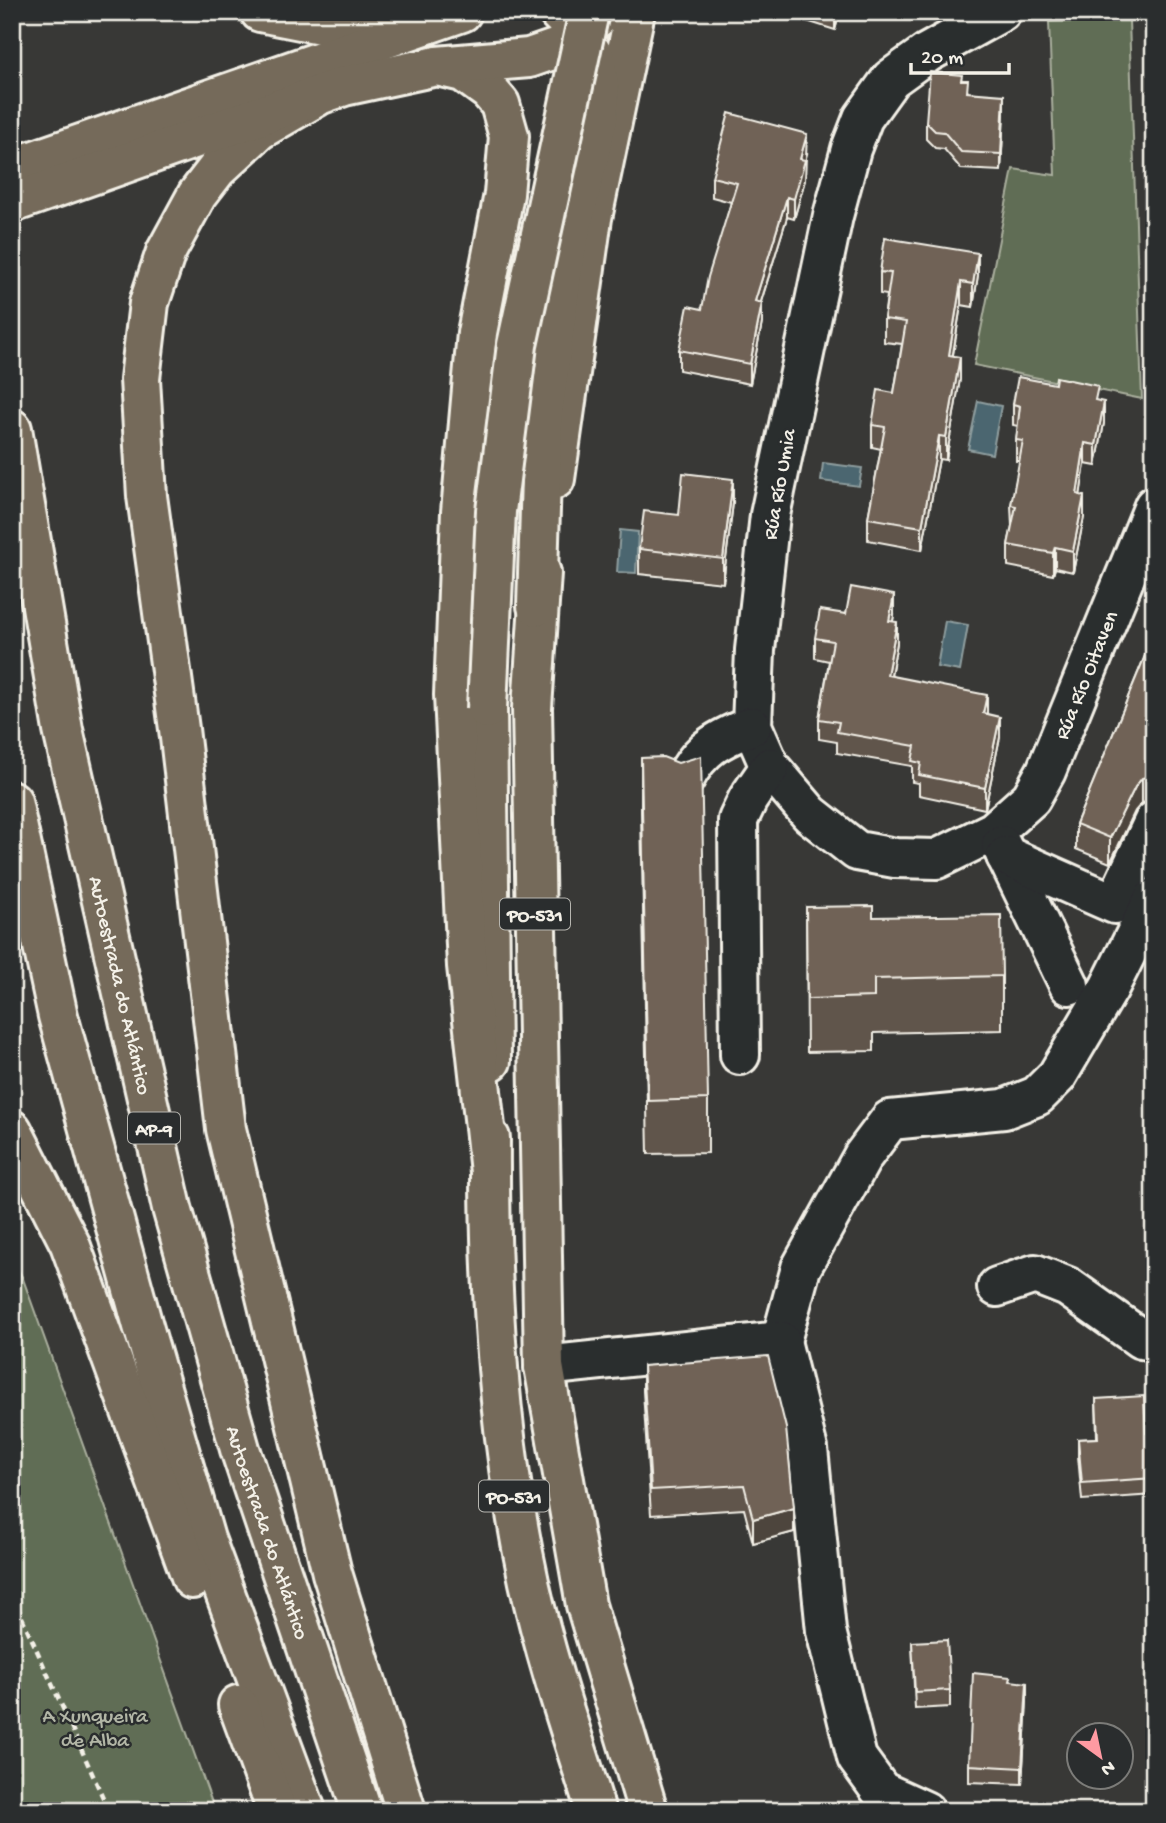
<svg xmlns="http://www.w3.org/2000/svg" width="1166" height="1823" font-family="'Gochi Hand',sans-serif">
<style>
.green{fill:#616d55;stroke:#aaaf9e;stroke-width:2}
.water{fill:#4b666f;stroke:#8f9e9f;stroke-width:2}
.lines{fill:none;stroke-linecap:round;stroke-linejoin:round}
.minor-casing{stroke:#f4f1e8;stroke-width:44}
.major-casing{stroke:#f4f1e8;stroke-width:44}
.highway-casing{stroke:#f4f1e8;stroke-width:44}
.path{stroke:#f4f1e8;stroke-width:4.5;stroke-dasharray:7 5;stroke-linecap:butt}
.minor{stroke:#2a2d2e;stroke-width:38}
.major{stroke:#746a5a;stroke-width:38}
.highway{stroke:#746a5a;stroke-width:38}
.major-bridge-casing{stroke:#f4f1e8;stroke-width:44;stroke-linecap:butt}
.major-bridge{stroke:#746a5a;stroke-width:38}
.wall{fill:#60544b;stroke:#f4f1e8;stroke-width:2}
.shaded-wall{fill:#4e453d;stroke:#f4f1e8;stroke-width:2}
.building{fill:#706257;stroke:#f4f1e8;stroke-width:2}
.labels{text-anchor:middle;stroke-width:5;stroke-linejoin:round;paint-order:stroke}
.shield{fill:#2a2d2e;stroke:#b7b6b0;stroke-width:2}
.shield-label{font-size:19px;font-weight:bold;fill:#f4f1e8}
.street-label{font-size:21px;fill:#f4f1e8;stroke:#2a2d2e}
.park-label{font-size:21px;fill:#b2b6a6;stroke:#2a2d2e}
</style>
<rect width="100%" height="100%" fill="#383836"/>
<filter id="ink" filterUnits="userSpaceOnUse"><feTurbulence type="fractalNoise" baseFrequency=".0143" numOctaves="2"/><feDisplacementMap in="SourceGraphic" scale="14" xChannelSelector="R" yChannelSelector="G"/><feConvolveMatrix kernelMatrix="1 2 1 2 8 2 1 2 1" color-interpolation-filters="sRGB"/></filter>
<g filter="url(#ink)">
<g class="green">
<path d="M1129,20L1142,399L974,365L1013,169L1055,175L1049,22Z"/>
<path d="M12,1257L23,1279L215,1811H12Z"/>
</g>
<g class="water">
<path d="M978,401L1001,406L992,454L968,449Z"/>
<path d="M823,463L862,468L859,486L821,481Z"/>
<path d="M620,530L638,532L636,573L617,572Z"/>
<path d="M945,621L968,625L960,671L937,667Z"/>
</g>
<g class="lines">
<defs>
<g id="minor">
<path id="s1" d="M1001,12L927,53L891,79L863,118L851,149L833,216L770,515L755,650L752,726L770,767L810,814L857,851L895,858L937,859L994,831L1031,798L1046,771L1154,506"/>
<path d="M677,795C694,754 711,741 752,726"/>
<path d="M1001,845L1069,985"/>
<path d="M1006,856L1115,904L1154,821"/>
<path d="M740,1055L738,820L748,799L770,767"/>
<path d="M997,1287L1035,1274L1068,1287L1141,1339L1154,1341"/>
<path d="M781,1341L801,1268L863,1156L890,1120L1004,1109L1037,1096L1057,1076L1109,988L1154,898"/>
<path d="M544,1366L781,1341L808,1449L826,1631L857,1758L881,1791L925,1811"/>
</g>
<g id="major">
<path d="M555,479L592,218L635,12"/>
<path d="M541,573L532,708L544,1366L586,1605L648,1811"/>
<path d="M487,709L491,1061"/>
<path d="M490,1138C489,1283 498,1440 529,1582C546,1659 572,1735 596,1811"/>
</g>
<g id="highway">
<path d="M260,12L326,25L390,28"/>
<path d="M437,66L463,72L489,91L500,104L509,136L504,194L477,333L461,512L454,695L467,966L490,1172"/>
<path d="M316,97L259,130L217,169L197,195L166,252L149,303L140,379L147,496L179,729L226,1129L332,1573L406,1811"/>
<path d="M12,168L462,12"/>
<path d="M12,203L344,86L437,66L529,58L558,48L603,13"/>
<path id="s2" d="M12,429L63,730L172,1208L240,1449L362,1811"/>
<path d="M537,606L543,412L565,254L598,119L600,93L595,58L580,34L558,12"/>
<path d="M12,801L58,1016L143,1326L205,1539L306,1811"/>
<path d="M12,1130L70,1244L192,1579"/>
<path d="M238,1705L277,1811"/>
</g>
</defs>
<use href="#minor" class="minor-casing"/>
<use href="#major" class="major-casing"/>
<use href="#highway" class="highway-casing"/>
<path class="path" d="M12,1595L109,1811"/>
<use href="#minor" class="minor"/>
<use href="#major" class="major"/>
<use href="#highway" class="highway"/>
<defs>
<path id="major-bridge" d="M487,709L496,511L517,345L589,12"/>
</defs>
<use href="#major-bridge" class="major-bridge-casing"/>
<use href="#major-bridge" class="major-bridge"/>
</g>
<g class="wall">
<path d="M778,12H840L835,30Z"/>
<path d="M962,80L968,92L1004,112L1001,171L961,169L944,149L935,148L926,139V122Z"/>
<path d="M807,154L805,161V180L794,219L787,217L761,302L762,323L750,384L679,370V350L702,309L731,202L712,197V177Z"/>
<path d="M880,272L978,275L973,307L961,305L953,355L960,379L946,460L939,459L922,550L868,540V518L881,449L872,447V425L894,393L902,344L884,342V319L887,295L880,294Z"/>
<path d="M1098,401L1104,423L1096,466L1085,464L1080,495L1084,517L1073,572L1055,568L1053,575L1008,566V545L1012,526L1011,505L1020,461H1016V440L1018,426L1013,425V404Z"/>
<path d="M733,503L723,583L639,574V549L679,515Z"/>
<path d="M846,614L894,615L893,621L897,643L891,676L987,714L1000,737L985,809L919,795V783L912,782V766L837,753V742L819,739V719L829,661L815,658V638Z"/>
<path d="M1154,634V801L1142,803L1135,811L1110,863L1076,849V824Z"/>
<path d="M641,758L708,1099V1153L648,1154L641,812Z"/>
<path d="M806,907L873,917L1002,976V1030L874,1033V1051L807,1052Z"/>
<path d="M643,1366L794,1532L753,1543L744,1509L651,1515L643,1391Z"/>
<path d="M1096,1399L1146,1433L1154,1458V1495L1082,1500L1078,1456V1439L1097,1438Z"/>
<path d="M912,1642L950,1690V1707L915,1709Z"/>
<path d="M1027,1700L1022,1784L969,1782V1765Z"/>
</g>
<g class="shaded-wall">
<path d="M835,12H840L835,30Z"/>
<path d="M1004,95V112L1001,171V154Z"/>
<path d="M807,134L805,180L794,219V199L800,159Z"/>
<path d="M787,197V217L755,321V301Z"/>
<path d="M978,253V275L973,307V284Z"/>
<path d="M961,282V305L949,377V355Z"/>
<path d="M762,303V323L750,384V364Z"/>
<path d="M960,357V379L946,460V437Z"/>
<path d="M1104,402V423L1096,466V445Z"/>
<path d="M939,436V459L922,550V527Z"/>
<path d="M1085,443V464L1077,516V494Z"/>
<path d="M733,479V503L723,583V559Z"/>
<path d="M1084,496V517L1073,572V551Z"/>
<path d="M1055,547V568L1053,575V553Z"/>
<path d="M894,595V615L889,641V621Z"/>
<path d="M897,622V643L887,695V675Z"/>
<path d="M987,695V715L983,713Z"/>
<path d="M1000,717V737L985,809V788Z"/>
<path d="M1142,778V803L1135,811L1110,863V838L1135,787Z"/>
<path d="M794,1508V1532L753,1543V1519Z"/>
<path d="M1027,1683V1700L1022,1784V1768Z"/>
</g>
<g class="building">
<path d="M930,72L962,75L961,80H968L967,92L1004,95L1001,154L961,152L944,132L935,131L926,122Z"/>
<path d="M729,113L807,134L800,159L805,160L794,199L787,197L755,301L762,303L750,364L679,350L688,306L702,309L708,277L737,183L712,177Z"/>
<path d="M885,238L978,253L973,284L961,282L949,355L960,357L946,437L939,436L922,527L868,518L885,427L872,425L878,390L894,393L906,322L884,319L891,273L880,272Z"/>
<path d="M1018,377L1055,384L1056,377L1098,386L1095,400L1104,402L1096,445L1085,443L1077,494L1084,496L1073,551L1055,547L1053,553L1008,545L1016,506L1011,505L1023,441L1016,440L1020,406L1013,404Z"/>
<path d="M683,473L733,479L723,559L639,549L644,511L679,515Z"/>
<path d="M851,587L894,595L889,621L897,622L887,675L987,695L983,713L1000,717L985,788L919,775L921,763L912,761L915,746L837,732L839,722L819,719L833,641L815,638L820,610L846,614Z"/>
<path d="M1154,634V776L1142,778L1135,787L1110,838L1076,824Z"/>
<path d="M701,756L708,1099L648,1101L641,758L663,757L678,763Z"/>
<path d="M873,906V917L1001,915L1002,976L874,979V997L807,999L806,907Z"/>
<path d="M768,1356L786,1428L794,1508L753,1519L744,1485L651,1490L643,1366Z"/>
<path d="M1144,1396L1146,1433H1152L1154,1478L1082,1483L1078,1439L1098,1438L1096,1399Z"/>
<path d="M947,1640L950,1690L915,1692L912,1642Z"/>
<path d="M973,1673L1011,1677L1010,1681L1027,1683L1022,1768L969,1765Z"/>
<path d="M1111,1804L1125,1811H1108Z"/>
</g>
</g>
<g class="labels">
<g class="shield">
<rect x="500" y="898.5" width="70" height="31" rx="5"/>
<rect x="128" y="1112.5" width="52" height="31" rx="5"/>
<rect x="479" y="1480.5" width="70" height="31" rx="5"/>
</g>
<g class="shield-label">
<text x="535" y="921">PO-531</text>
<text x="154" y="1135">AP-9</text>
<text x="514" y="1503">PO-531</text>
</g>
<g class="street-label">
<text transform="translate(778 484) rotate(-80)" y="7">Rúa Río Umia</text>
<text dy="7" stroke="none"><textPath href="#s1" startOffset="1292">Rúa Río Oitaven</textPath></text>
<text dy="7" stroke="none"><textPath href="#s2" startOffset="567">Autoestrada do Atlántico</textPath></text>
<text dy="7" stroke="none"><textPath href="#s2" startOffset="1134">Autoestrada do Atlántico</textPath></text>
</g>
<g class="park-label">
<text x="95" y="1722">A Xunqueira<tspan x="95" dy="24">de Alba</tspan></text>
</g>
</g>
<rect width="1166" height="1823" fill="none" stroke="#2a2d2e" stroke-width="42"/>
<rect x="21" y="21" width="1124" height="1781" fill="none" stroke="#f4f1e8" stroke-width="2.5" filter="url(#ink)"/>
<g transform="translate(1100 1756) rotate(147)"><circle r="33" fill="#2a2d2e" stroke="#7b7b78" stroke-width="2"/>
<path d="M0-5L12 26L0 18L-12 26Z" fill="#ff9aa2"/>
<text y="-10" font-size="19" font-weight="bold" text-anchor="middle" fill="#f4f1e8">N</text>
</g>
<path d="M911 63v10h98v-10" fill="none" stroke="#f4f1e8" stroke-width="3.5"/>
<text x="921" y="63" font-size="21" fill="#f4f1e8" stroke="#2a2d2e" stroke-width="5" paint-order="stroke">20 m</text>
</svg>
